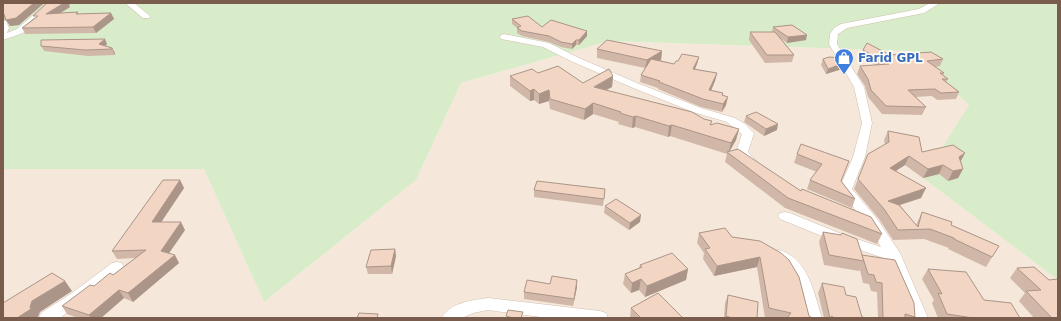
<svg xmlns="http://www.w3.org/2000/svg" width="1061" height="321" font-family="'DejaVu Sans',sans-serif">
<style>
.residential{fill:#f5e8da}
.green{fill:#d8ecc9}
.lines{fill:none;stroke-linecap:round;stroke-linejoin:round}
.minor-casing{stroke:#d1beb0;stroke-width:1}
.minor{fill:#fff;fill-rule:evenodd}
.wall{fill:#d1b7a8}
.shaded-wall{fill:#aa9588}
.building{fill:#f3d5c3;stroke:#aa9588}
.labels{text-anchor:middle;stroke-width:3.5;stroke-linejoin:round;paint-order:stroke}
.far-shop-label{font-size:12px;font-weight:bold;fill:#366cbe;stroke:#fffaf3;text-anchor:start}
</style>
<rect width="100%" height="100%" fill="#fdf6ec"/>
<path class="residential" d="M609,41L911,51L969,105L923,178L1058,280V318H3V169H204L264,302L416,180L461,83Z"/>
<path class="green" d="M3,3H1058V280L923,178L969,105L911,51L609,41L461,83L416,180L264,302L204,169H3Z"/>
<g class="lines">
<defs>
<g id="minor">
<path d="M47,3H55L23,33L3,40V21H6L9,28L7,33L17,29Z"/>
<path d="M125,3H134L150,16L149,18H143Z"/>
<path d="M930,3H940L924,13L847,28L838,34L837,44L864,87L872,123L865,157L852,189L878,220L900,253L928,318H912L889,260L829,239L780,219L778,216L780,213L785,212L790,213L839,233L881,247L868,226L839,189L853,157L862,123L854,87L829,44L830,34L834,28L841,24L919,9Z"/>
<path d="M504,34L549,43L579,58L637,83L701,108L735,118L745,124L754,133L748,152L758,163L756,166H748L736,152L742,134L727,122L693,112L631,87L573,62L543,47L501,39L500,37L501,35Z"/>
<path d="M779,250C808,258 814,293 822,318H806C802,304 800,284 790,273C785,266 776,263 772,255L774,251Z"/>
<path d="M117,262L122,263L124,267L122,271L60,318H39L41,313L72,293L112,263Z"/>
<path d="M488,298L600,311L606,313L608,318H548L488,310L473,313L462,318H442C449,303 473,300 488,298Z"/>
</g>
</defs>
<use href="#minor" class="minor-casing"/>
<use href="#minor" class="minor"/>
</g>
<g class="wall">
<path d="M3,3H43V4L19,25L10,26L7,20H3Z"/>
<path d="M69,5L70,7L60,13L78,12V14L111,13L114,19L96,33L25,34L22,28L34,18Z"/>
<path d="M512,19L542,27L587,31V36L579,45H576L572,49L561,47L549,42L522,36L517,33V28L512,24Z"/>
<path d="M773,27L806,40L787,43L780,38L794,55L792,62L765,63L749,40L750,32H772Z"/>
<path d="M107,44L106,46L112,48L115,53V55L88,56L44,51L41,46Z"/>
<path d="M597,49L662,51L661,60H660L674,64L678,61L699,57L697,64L695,69L717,73L715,81L711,90L723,93V95L726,105L722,112L701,107L658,89V88L640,82L641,75L645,68L597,58Z"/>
<path d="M863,50L890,55L943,59L940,66L935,67L944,73L943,75L948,79L946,82L959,92L956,99L937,100L932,96L916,97L926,107L922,115L882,114L868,97L865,86L857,74L860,66L875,65L861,57Z"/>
<path d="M823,59L842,69L826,74L821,65Z"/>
<path d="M538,73L583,83L613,76L612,87L606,90L711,125L739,129L736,140L729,152L801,191L882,234L877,244L785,208L725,162L727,154L670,136L668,137L635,127L632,128L618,124L619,122L593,114L584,120L550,109L549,101L539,104L534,100L530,101L510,86V76Z"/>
<path d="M746,116L777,130L764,136L744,122Z"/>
<path d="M888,131L922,152L965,153L961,161L963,169L958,178L948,181L939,174L923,178L905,165L896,171L921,198L900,205L916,225L922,212L999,246L986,267L948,249L949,248L924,239L893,240L879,219L854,189L868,154L885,145L884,140Z"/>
<path d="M797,154L849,161L841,181L855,199L852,208L807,189L810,180L817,172L794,163Z"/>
<path d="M180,180L184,188L161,222L185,230L169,253L179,263L133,302L124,298L101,318H78L67,314L62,306L113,275L135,258L117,259L112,251Z"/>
<path d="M605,189L603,206L534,197V190Z"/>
<path d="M605,206L640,222L629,230L604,213Z"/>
<path d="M823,232L862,255L915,317L914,318H878L877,292L871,291L869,284L863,283L860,270L859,271L824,265L819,242Z"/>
<path d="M699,233L760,241L809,316L812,318H765L757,267L714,276L703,259L704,253L697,243Z"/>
<path d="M395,249L396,256L392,274H368L366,267Z"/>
<path d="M640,265L688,269L686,280L645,297L639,290L631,293L623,284L625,274L639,268Z"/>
<path d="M1034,267L1058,318H1034L1019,301L1025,293L1010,278L1017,268Z"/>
<path d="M928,269L984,300L1020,318H938L932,303L934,300L922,279Z"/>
<path d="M577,280V287L573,306L524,299V292L550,284Z"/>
<path d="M822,283L846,295L862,317L866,318H824L818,293Z"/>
<path d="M728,295L757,318H724L725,303Z"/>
<path d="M631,308L683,318H631L630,317Z"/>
</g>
<g class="shaded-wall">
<path d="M34,3H43V4L19,25L10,26L6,20Z"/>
<path d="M63,3H71L69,5L70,7L49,20L46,14Z"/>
<path d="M111,13L114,19L96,33L93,27Z"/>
<path d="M587,31V36L579,45V40Z"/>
<path d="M807,35L806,40L787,43L788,37Z"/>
<path d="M105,39L107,44L101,49L99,44Z"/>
<path d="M576,40V45L572,49V44Z"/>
<path d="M112,48L115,53V55L112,49Z"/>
<path d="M662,51L661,60L645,68L647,60Z"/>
<path d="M699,57L697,64L692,76L693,69Z"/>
<path d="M844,63L842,69L826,74L828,69Z"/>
<path d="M717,73L715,81L708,98L709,90Z"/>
<path d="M613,76L612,87L593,97L594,87Z"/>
<path d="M534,89V100L530,101V91Z"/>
<path d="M549,90V101L539,104V94Z"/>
<path d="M728,97L726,105L722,112L723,104Z"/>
<path d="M593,103V114L584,120L585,109Z"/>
<path d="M636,116L635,127L632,128L633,117Z"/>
<path d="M778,124L777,130L764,136L766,129Z"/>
<path d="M672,125L670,136L668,137L669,126Z"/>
<path d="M739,129L736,140L728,154L731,143Z"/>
<path d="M965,153L960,162L959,157Z"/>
<path d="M909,156L905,165L886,177L890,168Z"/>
<path d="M943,165L939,174L923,178L928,169Z"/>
<path d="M963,169L958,178L948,181L953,171Z"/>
<path d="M180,180L184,188L156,230L152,222Z"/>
<path d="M926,188L921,198L884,210V209L883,211L888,201Z"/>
<path d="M641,215L640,222L629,230L630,223Z"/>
<path d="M181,222L185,230L165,259L161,251Z"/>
<path d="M395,249L396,256L392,274L391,266Z"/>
<path d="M175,255L179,263L133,302L128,293Z"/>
<path d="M760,257L757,267L714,276L717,266Z"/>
<path d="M688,269L686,280L645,297L647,286Z"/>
<path d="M641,279L639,290L631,293L632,283Z"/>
<path d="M577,280V287L573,306L574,299Z"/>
<path d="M65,281L72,291L40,312L38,317V318H17L30,307L32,301Z"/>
<path d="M119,290L124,298L101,318H91L89,315Z"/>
</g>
<g class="building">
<path d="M3,3H34L16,18L6,20L4,14H3Z"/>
<path d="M47,3H64L46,14L78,12L76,14L111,13L93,27L22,28L38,16H33Z"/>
<path d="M528,16L542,27L551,20L587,31L579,40H576L572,44L561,42L549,36L522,31L517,28L521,26L512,19Z"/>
<path d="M792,25L807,35L788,37L773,27Z"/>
<path d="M750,32H775L794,55H767Z"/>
<path d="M105,39L99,44L112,48V49L85,50L41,46V40Z"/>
<path d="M607,40L662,51L647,60L597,49Z"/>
<path d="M867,43L890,55L931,52L943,59L927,61L944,73H940L948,79H942L959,92L941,93L935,89L908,90L926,107L886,106L871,90L868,79L860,66L889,64L863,50Z"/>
<path d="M682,54L699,57L693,69L717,73L709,90L723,93L722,95L728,97L723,104L703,99L659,82L660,81L641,75L651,59L674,64L676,61H678Z"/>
<path d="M829,57L841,58L844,63L828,69L823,59Z"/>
<path d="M558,66L583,83L609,69L613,76L594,87L692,112L704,119L712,121L710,125L717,123L739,129L731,143L672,125L669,126L636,116L633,117L620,113L621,112L593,103L585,109L550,99L549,90L539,94L534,89L530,91L510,76L532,69L538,73Z"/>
<path d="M756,112L778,124L766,129L746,116Z"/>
<path d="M888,131L919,137L922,152L953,145L965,153L959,157L963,169L953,171L943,165L928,169L909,156L890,168L926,188L888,201L899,205L918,227L922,212L952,222L951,225L999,246L992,257L954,239V238L930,229L898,230L884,209L858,179L868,154L889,142Z"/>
<path d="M801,144L849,161L841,181L855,199L810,180L822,164L797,154Z"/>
<path d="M738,149L801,191L802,189L871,217L882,234L788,198L727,152Z"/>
<path d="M163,180H180L152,222H181L161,251L175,255L128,293L119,290L89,315L62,306L90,285L94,286L110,273L113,275L146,250L112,251Z"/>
<path d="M537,181L605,189L604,199L534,190Z"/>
<path d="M616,199L641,215L630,223L605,206Z"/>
<path d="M725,228L732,237L760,241L781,253L789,260L799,277L809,316L812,318H787L791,313L769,308L760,257L717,266L705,249L710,248L699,233Z"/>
<path d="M823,232L841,235L842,233L857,239L864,261L829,255Z"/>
<path d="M395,249L391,266L366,267L371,250Z"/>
<path d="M672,253L688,269L647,286L641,279L632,283L625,274L642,267L640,265Z"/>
<path d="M862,255L895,260L914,303L915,317L905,314V318H883L882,283L876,282L874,275L868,274Z"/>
<path d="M1034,267L1049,280L1058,279V318H1052L1026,291L1041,290L1017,268Z"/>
<path d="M928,269L966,272L984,300L1011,303L1020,318H973L947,314L938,293L942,294Z"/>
<path d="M52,273L65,281L32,301L30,307L31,309L17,318H3V303Z"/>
<path d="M552,276L577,280L574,299L524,292L527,280L550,284Z"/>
<path d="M822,283L844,287L846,295L856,297L862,317L866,318H833L832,316L830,318Z"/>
<path d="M658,293L683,318H641L631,308Z"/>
<path d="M728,295L758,302L757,318H732L726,316Z"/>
<path d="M508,310L523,312L521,318H513L506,316Z"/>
<path d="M359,313L378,314L377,318H357Z"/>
</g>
<defs>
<symbol id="shop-pin" viewBox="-11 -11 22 30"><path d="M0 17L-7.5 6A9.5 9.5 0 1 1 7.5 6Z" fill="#3f7fe0" stroke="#fffaf3"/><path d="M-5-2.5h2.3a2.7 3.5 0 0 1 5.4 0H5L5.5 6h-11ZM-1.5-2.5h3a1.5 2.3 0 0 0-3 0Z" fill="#fff"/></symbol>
</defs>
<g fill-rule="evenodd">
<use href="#shop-pin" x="833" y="47" width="22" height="30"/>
</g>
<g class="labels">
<g class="far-shop-label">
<text x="858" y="62">Farid GPL</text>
</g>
</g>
<rect width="1061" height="321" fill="none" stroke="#7a5c4d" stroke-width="8"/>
</svg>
